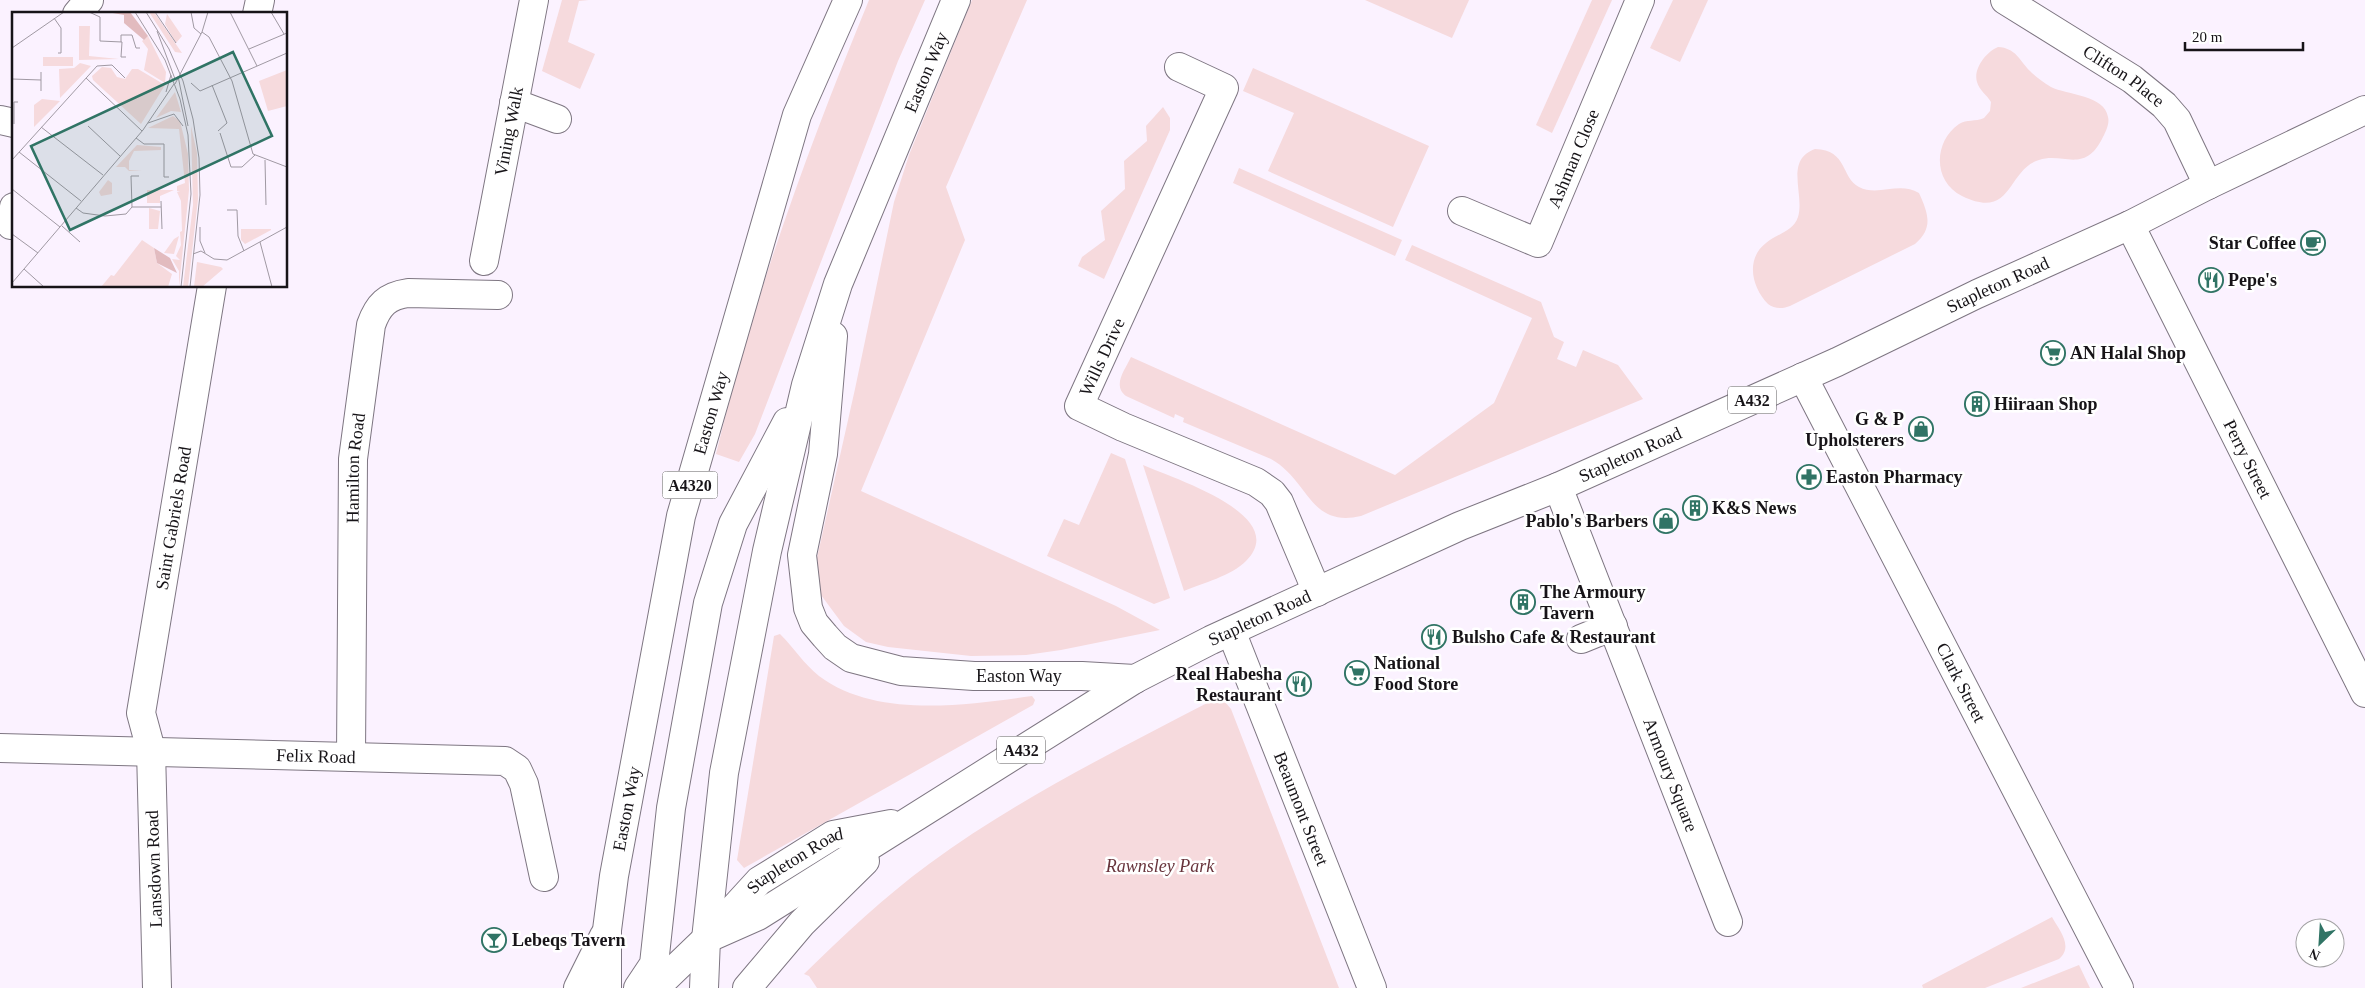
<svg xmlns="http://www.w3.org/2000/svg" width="2365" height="988" font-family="'Times New Roman',serif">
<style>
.green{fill:#f6dadd}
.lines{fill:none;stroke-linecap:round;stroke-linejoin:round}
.minor-casing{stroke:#7e7682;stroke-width:30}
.major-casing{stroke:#7e7682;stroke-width:30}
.minor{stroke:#fff;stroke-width:28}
.major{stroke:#fff;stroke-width:28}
.labels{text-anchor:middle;stroke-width:5;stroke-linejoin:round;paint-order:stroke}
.shield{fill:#fff;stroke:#5d5a5d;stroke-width:1}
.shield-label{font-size:16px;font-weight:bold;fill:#171418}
.street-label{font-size:18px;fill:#171418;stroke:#fff}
.poi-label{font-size:18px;font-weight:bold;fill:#171418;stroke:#fff;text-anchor:start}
.park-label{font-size:18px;font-style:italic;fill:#68343c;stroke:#fff}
.inset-road{fill:none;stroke:#a099a3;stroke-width:1}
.view{fill:#307465;fill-opacity:0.15;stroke:#307465;stroke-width:2.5}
.inset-edge{fill:none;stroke:#171418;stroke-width:2.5}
</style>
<rect width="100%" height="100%" fill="#fbf2ff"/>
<g class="green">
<path d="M562,0H589L579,1L568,42L595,54L580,89L542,71Z"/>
<path d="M869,0H925L898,61L755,434L739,462L716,454C753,298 808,148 869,0Z"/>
<path d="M972,0H1027L946,187L965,240L861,491L1116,606L1160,630L1061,650L1026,655L971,656L888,647L866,642L844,626L821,595L817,558L855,389L894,202L909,155Z"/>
<path d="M1365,0H1469L1452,38Z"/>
<path d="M1592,0H1612L1552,133L1536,125Z"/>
<path d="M1673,0H1708L1680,62L1650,48Z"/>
<path d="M1998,47C2016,48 2019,60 2030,71C2036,77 2043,82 2051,87C2067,95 2105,95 2108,117C2110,124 2105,133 2102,139C2084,174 2063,152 2039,160C2007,169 2013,221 1962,196C1933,182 1933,142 1959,124C1967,119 1975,122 1984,118L1990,111L1991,102C1987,95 1979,90 1977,82C1973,69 1986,52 1998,47Z"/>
<path d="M1253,68L1429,146L1393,227L1268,171L1294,113L1243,91Z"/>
<path d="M1163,107L1170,118V130L1104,279L1078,266L1082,257L1105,240L1101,211L1125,189L1124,161L1147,141L1146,126Z"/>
<path d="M1815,149C1848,150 1841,178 1859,187C1878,197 1899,181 1919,193C1928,213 1934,228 1915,244L1790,306C1783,309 1774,309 1768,304C1752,288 1745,259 1766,243C1776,234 1793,232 1798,217C1805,195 1784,160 1815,149Z"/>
<path d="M1239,168L1402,240L1395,256L1233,183Z"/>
<path d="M1412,245L1541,302L1554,337L1564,342L1557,359L1576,367L1583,350L1618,365L1643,399L1361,516C1309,528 1309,480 1271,459L1183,422L1184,418L1175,414L1174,418L1126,396C1112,385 1125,370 1131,357L1395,475L1494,403L1532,318L1405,260Z"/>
<path d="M1111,453L1125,459L1170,598L1154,604L1047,556L1064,519L1079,525Z"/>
<path d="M1143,465C1172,478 1292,515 1246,561C1231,576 1203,583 1184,591Z"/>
<path d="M780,634C794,648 804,664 819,676C876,719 967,705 1032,696L1035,700L1033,705L744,868L737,860L774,636Z"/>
<path d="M1217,700L1226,703L1231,709L1339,988H817L809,976L804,974C844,935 884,897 929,864C1016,800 1115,751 1211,701Z"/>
<path d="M2052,917C2059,930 2074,946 2059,959L1985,988H1923L1922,985Z"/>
<path d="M2079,965L2090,988H2021Z"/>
</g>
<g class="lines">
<defs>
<g id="minor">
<path id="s1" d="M2005,0L2132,79L2164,105L2177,120L2208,185"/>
<path d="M77,14L89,0"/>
<path d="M257,14L260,0"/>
<path d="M1179,67L1224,88L1079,406L1123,427L1256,482L1272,493L1279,502L1317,592"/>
<path d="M514,103L557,119"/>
<path d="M0,120L14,123"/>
<path id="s2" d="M1462,211L1538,243L1640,0"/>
<path d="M11,225L14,207"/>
<path id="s3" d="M2130,225L2365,693"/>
<path id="s4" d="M484,261L534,0"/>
<path id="s5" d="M1803,377L2119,988"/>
<path id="s6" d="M1558,487L1728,922"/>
<path id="s7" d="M1231,631L1372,988"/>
<path d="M1581,639L1613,626"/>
<path id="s8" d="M0,748L505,761L517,769L524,784L544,877"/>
<path id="s9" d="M351,757L353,459L371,325C378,305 387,296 408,293L498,295"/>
<path id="s10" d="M157,988L151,750L141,713L212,286"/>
</g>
<g id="major">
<path id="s11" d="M833,336L823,454L802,555L808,608L814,623L825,636L835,647L851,658L901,671L974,676H1082L1135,679"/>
<path id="s12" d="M706,939L758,916L1135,679L1211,640L1460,526L1558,487L1837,362L1977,294L2130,225L2208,185L2365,110"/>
<path d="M578,988L604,936"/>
<path id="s13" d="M607,988V930L614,876L681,516L797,115L848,0"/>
<path d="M638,988L654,964L671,808L708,603L733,524L787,422"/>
<path id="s14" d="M655,988L706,939L759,881L833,835L891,824"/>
<path id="s15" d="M704,988L706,939L724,773L767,551L806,385L838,284L956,0"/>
<path d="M747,988L802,923L865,861"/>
</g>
</defs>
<use href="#minor" class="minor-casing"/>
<use href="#major" class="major-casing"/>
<use href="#minor" class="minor"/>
<use href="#major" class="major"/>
</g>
<defs>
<symbol id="cafe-ring" viewBox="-11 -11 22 22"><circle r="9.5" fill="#fff" stroke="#307465" stroke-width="1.5"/><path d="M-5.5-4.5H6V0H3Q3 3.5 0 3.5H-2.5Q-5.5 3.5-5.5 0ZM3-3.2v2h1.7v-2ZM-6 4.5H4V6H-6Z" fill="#307465"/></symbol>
<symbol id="restaurant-ring" viewBox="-11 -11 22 22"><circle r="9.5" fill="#fff" stroke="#307465" stroke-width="1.5"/><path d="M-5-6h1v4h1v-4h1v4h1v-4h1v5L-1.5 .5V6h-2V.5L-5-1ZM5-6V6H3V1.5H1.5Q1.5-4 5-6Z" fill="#307465"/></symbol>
<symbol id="supermarket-ring" viewBox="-11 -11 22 22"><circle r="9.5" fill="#fff" stroke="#307465" stroke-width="1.5"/><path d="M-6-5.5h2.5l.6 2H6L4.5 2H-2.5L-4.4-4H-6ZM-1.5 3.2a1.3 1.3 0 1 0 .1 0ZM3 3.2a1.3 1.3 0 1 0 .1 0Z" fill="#307465"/></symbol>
<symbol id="building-ring" viewBox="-11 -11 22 22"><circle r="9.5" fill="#fff" stroke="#307465" stroke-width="1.5"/><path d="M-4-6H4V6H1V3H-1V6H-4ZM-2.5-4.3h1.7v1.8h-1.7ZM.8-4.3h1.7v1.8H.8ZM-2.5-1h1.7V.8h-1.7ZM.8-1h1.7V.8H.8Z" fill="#307465"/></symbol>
<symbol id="shop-ring" viewBox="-11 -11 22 22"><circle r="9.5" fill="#fff" stroke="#307465" stroke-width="1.5"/><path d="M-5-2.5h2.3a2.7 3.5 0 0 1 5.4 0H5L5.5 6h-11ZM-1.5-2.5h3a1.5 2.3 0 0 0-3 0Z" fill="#307465"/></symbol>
<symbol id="pharmacy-ring" viewBox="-11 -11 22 22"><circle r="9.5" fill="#fff" stroke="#307465" stroke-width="1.5"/><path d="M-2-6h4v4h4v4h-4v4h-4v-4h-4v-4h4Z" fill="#307465"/></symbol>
<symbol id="bar-ring" viewBox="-11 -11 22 22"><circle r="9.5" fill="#fff" stroke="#307465" stroke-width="1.5"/><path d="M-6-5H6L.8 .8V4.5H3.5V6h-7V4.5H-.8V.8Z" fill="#307465"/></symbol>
</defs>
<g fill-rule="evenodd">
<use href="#cafe-ring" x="2299" y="229" width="28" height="28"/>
<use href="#restaurant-ring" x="2197" y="266" width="28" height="28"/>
<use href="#supermarket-ring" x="2039" y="339" width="28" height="28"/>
<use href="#building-ring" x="1963" y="390" width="28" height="28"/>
<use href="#shop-ring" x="1907" y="415" width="28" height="28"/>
<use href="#pharmacy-ring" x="1795" y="463" width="28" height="28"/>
<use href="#building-ring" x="1681" y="494" width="28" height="28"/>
<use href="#shop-ring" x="1652" y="507" width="28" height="28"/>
<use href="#building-ring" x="1509" y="588" width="28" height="28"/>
<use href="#restaurant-ring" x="1420" y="623" width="28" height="28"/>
<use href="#supermarket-ring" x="1343" y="659" width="28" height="28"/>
<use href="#restaurant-ring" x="1285" y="670" width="28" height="28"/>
<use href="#bar-ring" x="480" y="926" width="28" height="28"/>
</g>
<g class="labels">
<g class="shield">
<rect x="1728" y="386.5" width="48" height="27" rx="4"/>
<rect x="662.5" y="471.5" width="55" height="27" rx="4"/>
<rect x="997" y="736.5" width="48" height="27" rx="4"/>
</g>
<g class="shield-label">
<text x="1752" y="406">A432</text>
<text x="690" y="491">A4320</text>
<text x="1021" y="756">A432</text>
</g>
<g class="street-label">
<text dy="6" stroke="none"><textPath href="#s15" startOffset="948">Easton Way</textPath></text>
<text dy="6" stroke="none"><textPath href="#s1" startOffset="141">Clifton Place</textPath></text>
<text dy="6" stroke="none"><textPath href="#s4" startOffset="132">Vining Walk</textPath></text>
<text dy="6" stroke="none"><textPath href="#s2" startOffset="174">Ashman Close</textPath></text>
<text dy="6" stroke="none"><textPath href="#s12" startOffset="1451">Stapleton Road</textPath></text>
<text transform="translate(1102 357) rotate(-65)" y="6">Wills Drive</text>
<text dy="6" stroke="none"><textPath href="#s13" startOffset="586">Easton Way</textPath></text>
<text dy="6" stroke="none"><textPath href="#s12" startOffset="1046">Stapleton Road</textPath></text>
<text dy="6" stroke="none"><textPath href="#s3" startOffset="262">Perry Street</textPath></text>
<text dy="6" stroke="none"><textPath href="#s9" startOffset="289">Hamilton Road</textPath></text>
<text dy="6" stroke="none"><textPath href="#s10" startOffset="474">Saint Gabriels Road</textPath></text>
<text dy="6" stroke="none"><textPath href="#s12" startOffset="641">Stapleton Road</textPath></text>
<text dy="6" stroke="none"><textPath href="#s11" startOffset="512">Easton Way</textPath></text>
<text dy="6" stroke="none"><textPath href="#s5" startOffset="344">Clark Street</textPath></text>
<text dy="6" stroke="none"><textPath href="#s8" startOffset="316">Felix Road</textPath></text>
<text dy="6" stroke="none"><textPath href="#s6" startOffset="309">Armoury Square</textPath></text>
<text dy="6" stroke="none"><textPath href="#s13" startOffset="181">Easton Way</textPath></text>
<text dy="6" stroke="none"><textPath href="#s7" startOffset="191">Beaumont Street</textPath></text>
<text dy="6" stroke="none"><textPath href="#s14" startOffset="191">Stapleton Road</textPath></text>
<text transform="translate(154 869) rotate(-92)" y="6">Lansdown Road</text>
</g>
<g class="poi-label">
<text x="2296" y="249" text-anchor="end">Star Coffee</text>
<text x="2228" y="286">Pepe's</text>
<text x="2070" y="359">AN Halal Shop</text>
<text x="1994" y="410">Hiiraan Shop</text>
<text x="1904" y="425" text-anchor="end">G &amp; P<tspan x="1904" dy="21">Upholsterers</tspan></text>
<text x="1826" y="483">Easton Pharmacy</text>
<text x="1712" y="514">K&amp;S News</text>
<text x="1648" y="527" text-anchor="end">Pablo's Barbers</text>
<text x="1540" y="598">The Armoury<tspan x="1540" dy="21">Tavern</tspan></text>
<text x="1452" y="643">Bulsho Cafe &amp; Restaurant</text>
<text x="1374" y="669">National<tspan x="1374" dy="21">Food Store</tspan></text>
<text x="1282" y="680" text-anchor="end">Real Habesha<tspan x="1282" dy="21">Restaurant</tspan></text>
<text x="512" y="946">Lebeqs Tavern</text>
</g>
<g class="park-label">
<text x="1160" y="872">Rawnsley Park</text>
</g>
</g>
<g transform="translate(12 12)">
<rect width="275" height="275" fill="#fbf2ff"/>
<path d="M137,0H142L170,41L163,40ZM155,2L170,24L164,31L153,12ZM67,14H78L77,44L107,47L67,48ZM136,24L154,60L153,71L132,58L136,37L130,29ZM61,45V54H31V45ZM68,51L79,54L48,86L47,57L62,56ZM90,55L99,56L105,65L113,67L120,57H126L153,73L129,112L81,68L80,64ZM275,58V94L256,99L247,69ZM163,80L169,100L159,99L144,106ZM30,87L48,89L22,115V93ZM161,104L168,109L176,142L177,178L167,275V259L160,247L168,248L164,244L169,233L168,220L170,219L169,189L165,180L168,179H165V174L173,171L167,117L136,116ZM179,114L185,141L186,187L176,275H171L181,193ZM125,133L149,135V138L122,139L117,149V158L130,159H117L113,155H104ZM96,168L100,171V182L89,184L87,180ZM135,178H162L148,184V191H135ZM137,196L148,199L146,217H137ZM229,217H259V218L233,232L229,228ZM167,224L162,242L152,241L162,227ZM130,228L142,236L145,251L160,262L156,275H89L99,263L102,264ZM185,250L209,255L211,257L190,275H182Z" fill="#f6dadd"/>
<path d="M95,0H118L136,24L132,28L112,11V3ZM142,236L158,246L165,261L145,251Z" fill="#e2bbbf"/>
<path class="inset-road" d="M77,0L88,5V29L110,30L109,45H114M123,0L153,48L168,87L176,123L179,182L169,275M134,0L157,37L171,69L181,107L187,146L188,183L178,275M143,0L164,31M179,0L182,16L189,22M218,0L245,54M259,0L272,22M42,6L49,16V41H46M145,19L163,67M190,20L197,25L220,69L241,142L275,155M109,30V23H120L124,36H128M0,36L52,0M237,37L275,21M29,60V79M166,64L176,114M74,66L130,119M0,67L29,68M179,71L188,79L275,41M163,72L190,20L196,0M200,73L215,111L206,119M154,80L159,63M136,111L162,102L171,114M2,112V90H6M76,114L108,144M29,115L91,163M208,121L219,155H230L243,143M124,126L132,132H152V165H157M7,140L69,189M0,148L85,54L100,53L113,66M253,148L254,193M0,177L48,215M149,189L150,217M120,195L119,164H127M120,195H149M64,196L71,201L93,204L114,202L120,195M215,198H225L226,224L232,239M50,214L68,230M188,215V229L193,241M0,222L26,241M248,230L260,275M181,242L189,239L202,247L215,248L275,215M12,257L32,275M0,271L131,118L162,72"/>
<path class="view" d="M221,40L260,124L58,218L19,134Z"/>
<rect width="275" height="275" class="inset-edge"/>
</g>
<g transform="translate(2320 943) rotate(205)"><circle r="24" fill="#ffffff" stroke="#a2a1a3"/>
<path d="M0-4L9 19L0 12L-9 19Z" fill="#307465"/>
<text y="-8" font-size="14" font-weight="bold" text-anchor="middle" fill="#171418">N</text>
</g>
<path d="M2185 42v8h118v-8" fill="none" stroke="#171418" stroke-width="2.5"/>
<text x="2192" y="42" font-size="15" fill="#171418" stroke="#ffffff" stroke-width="4" paint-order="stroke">20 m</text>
</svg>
